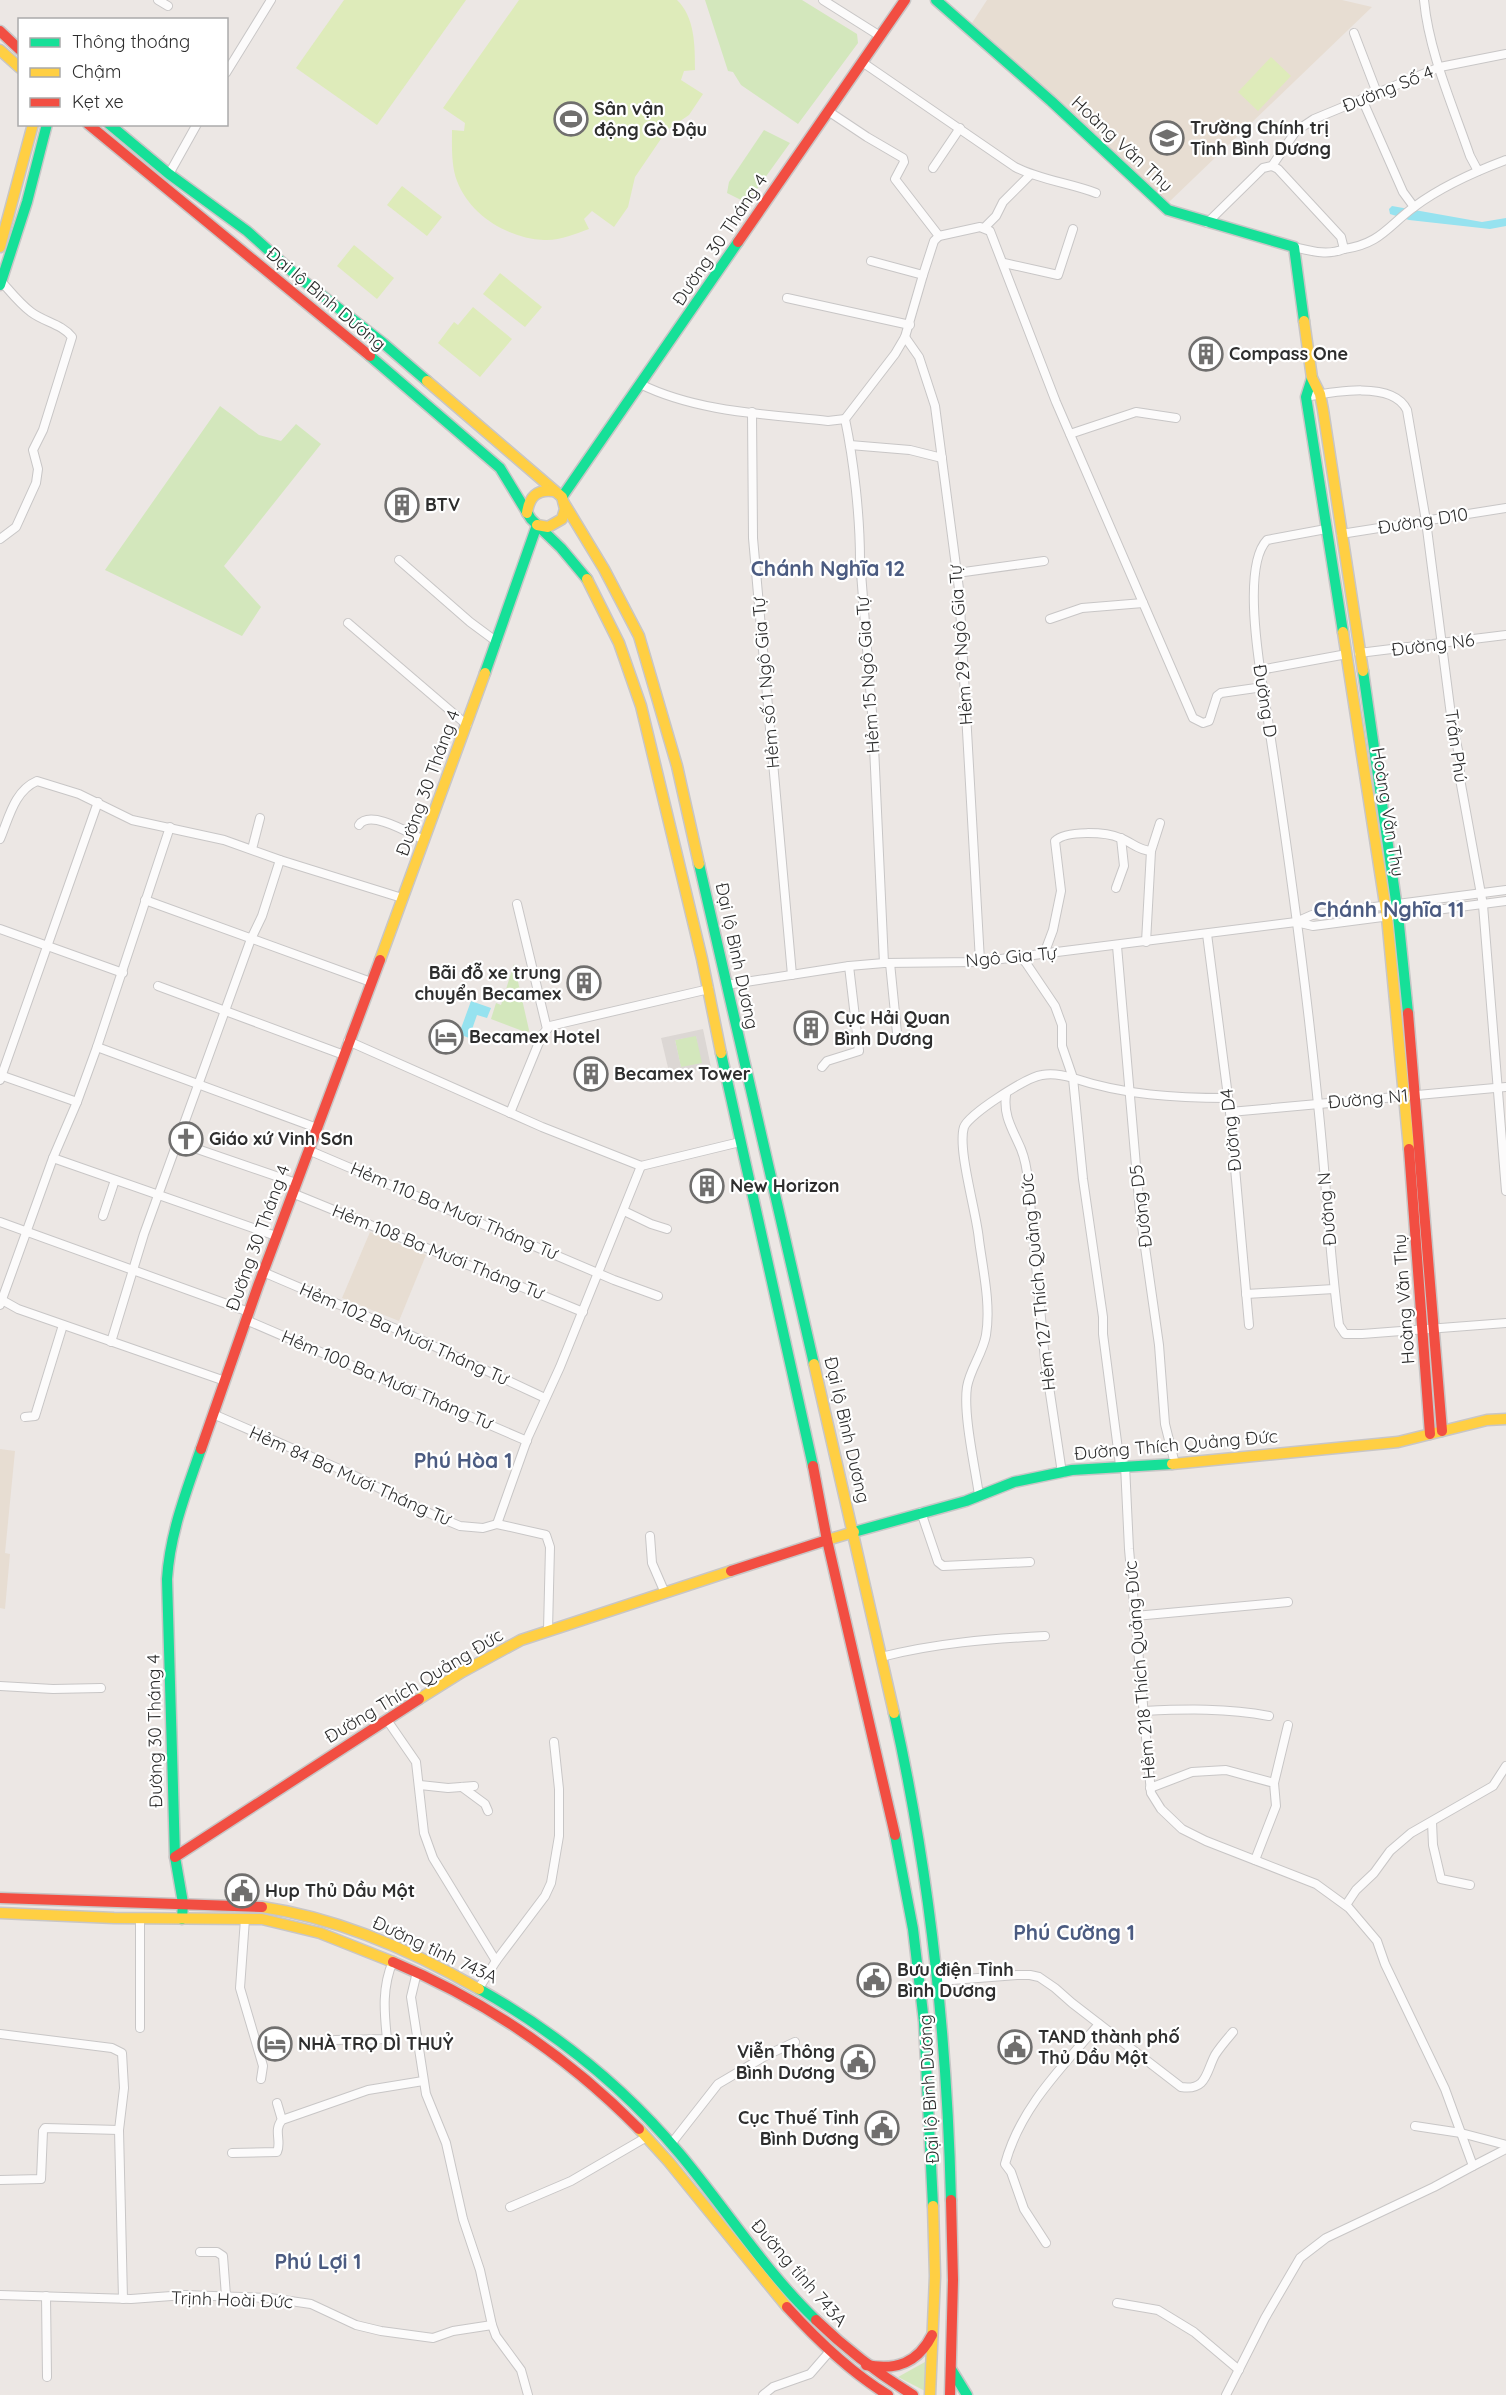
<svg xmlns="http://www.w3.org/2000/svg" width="1506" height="2395" font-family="Quicksand,sans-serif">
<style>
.education{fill:#e7ddd2}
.green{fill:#d3e7bc}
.pitch{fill:#deebba}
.plaza{fill:#dcd7d4;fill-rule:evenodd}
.water{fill:#96e2ef}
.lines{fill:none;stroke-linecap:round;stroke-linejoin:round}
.street-casing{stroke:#c8c6c6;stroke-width:10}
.fast-casing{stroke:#c8c6c6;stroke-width:13}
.slow-casing{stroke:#c8c6c6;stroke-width:13}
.jam-casing{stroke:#c8c6c6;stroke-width:13}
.street{stroke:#fcfbfb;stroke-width:8}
.fast{stroke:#16e098;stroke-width:10}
.slow{stroke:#ffcf43;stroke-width:10}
.jam{stroke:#f24e42;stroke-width:10}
.labels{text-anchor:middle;stroke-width:4.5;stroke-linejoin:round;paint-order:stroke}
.street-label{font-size:18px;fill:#2e2e2e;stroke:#fff}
.poi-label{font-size:18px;font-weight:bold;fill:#2e2e2e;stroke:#fff;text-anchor:start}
.quarter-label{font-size:21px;font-weight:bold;fill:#4b5b81;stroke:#fff}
</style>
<rect width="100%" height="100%" fill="#ece7e4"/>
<g class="education">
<path d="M987,0H1342L1372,7L1168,203L972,23Z"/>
<path d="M370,1232L426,1255L399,1321L342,1298Z"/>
<path d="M0,1449L15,1451L5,1553L10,1554L5,1609L0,1608Z"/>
</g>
<g class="green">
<path d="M705,0H802L857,34L858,43L798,124L741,85L733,72L728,71Z"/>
<path d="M764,130L790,143L747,203L727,193L729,182Z"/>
<path d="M220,406L259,435L281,441L296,424L321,444L224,566L261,607L242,636L105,570Z"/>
<path d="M514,964L529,1030L528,1033L491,1019L496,1003L501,1005Z"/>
<path d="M696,1035L703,1063L681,1068L675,1040Z"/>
<path d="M925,2362V2391L898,2377Z"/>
</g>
<g class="pitch">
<path d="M344,0H466L377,125L296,68Z"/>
<path d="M519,0H677C695,17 695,46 695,70L684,71L681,80L703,94L689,115L667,130L635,177L628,207L614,227L592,211L584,219L589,229C575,234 559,241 544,240C507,238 470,215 457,181C451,165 452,146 452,130L464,131L465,123L443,108Z"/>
<path d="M1271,57L1291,76L1258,111L1238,92Z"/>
<path d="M402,186L442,217L427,236L387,205Z"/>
<path d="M354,245L394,278L377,299L337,266Z"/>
<path d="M500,273L542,307L525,327L483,294Z"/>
<path d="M473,307L512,339L480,377L438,343L454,322L458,325Z"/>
</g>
<path class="plaza" d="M703,1029L711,1067L670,1076L661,1038ZM696,1036L702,1063L681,1067L675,1040Z"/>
<g class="water">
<path d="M1392,206L1482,222L1506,218V226L1490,229L1409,220L1390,214L1389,209Z"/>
<path d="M471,1001L491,1008L487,1018L477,1015L469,1038L459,1034Z"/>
</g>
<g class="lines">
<defs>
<g id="street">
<path d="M158,0L168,6"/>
<path d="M823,0L880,36"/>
<path d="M1424,0C1429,53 1453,106 1470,156L1478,171"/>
<path d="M1354,33L1377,93"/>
<path d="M862,62L1015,167C1040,180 1070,183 1096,193"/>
<path d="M226,73L271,0"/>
<path d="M1362,99L1403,192L1414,207"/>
<path d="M828,111L867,137L903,158L904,162L895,179L939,236L934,241L923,275L905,337L895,354L845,419C854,462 860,517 860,560L873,725L884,963"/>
<path d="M1272,166L1278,169L1341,237L1344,249C1327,256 1311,251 1294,247"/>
<path d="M933,168L960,128"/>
<path d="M169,174L197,124"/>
<path d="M1207,223L1263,168L1272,166L1296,131L1314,119L1440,67L1506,54"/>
<path d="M985,227L996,216L1003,202L1030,175"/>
<path d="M939,236L980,227L990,231L1056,402L1193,718L1203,723L1209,721L1217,696L1221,693L1263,687"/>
<path d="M1344,249C1380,244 1388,226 1414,207C1442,186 1474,172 1506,160"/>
<path d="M871,261L923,275"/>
<path d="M1004,263L1058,275L1073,229"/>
<path d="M0,280C10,291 19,303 31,312C44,322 62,324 72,337L43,430L33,450L38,469L36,483L16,527L0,539"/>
<path d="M787,298L910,325"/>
<path d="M905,337L919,357L935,406L959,589L980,961"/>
<path d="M640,384C697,412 764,414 828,421L845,419"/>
<path d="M1306,397C1332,392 1393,380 1407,410L1426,521L1452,723L1460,759V779L1483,905L1506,1191"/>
<path d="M752,412L753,538L792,975"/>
<path d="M1070,434L1136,412L1176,418"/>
<path d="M850,445L910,450L942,458"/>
<path d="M1326,529L1267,540C1244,564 1257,650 1262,682C1284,821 1304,963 1318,1104C1326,1177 1329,1251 1339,1325L1345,1334H1362L1506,1323"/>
<path d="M1341,534L1506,508"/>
<path d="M399,560L470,622L497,642"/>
<path d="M957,573L1044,561"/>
<path d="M1050,619L1082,608L1143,603"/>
<path d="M348,623L467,725"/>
<path d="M1359,653L1506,635"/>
<path d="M1260,670L1347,654"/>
<path d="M359,825C370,809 409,833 424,840"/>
<path d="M0,839C9,818 14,791 37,781L79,794L132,820L224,840L280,860L402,898"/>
<path d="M252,849L260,818"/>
<path d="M1116,888L1124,866L1121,838"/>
<path d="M145,900L371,982"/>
<path d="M517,904L547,1029"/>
<path d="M1296,922L1313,926L1506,901"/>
<path d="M0,929L123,973"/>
<path d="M1207,934L1230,1112L1249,1325"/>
<path d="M1146,942L1151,851"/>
<path d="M1117,946L1140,1212L1159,1345L1165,1424L1175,1464"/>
<path d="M1044,954L1053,930L1061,891L1055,841C1066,830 1106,832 1120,838C1132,842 1137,850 1151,851L1160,823"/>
<path d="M1020,957L1026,963L1055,1006L1062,1025V1046L1073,1078C1124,1095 1175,1098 1228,1098"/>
<path d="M890,963L897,1033"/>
<path d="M726,985L849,966L884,963L977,962L1296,922L1312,915L1506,890"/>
<path d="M158,986L344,1055"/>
<path d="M348,1041L542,1127L641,1166L740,1142"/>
<path d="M97,1047L317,1128"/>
<path d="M822,1067L827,1061L859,1051L849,966"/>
<path d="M0,1075L77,1102"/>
<path d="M0,1080L98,802"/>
<path d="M1006,1095C1003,1116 1013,1130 1021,1149C1025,1159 1027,1170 1028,1181L1045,1360L1062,1473"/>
<path d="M1230,1112L1506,1087"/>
<path d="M510,1113L542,1035L550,1026L709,989"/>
<path d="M177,1142L296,1183"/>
<path d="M308,1150L614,1280L658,1296"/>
<path d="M53,1158L276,1236"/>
<path d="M292,1193L583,1312"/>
<path d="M624,1211L651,1224L667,1229"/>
<path d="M103,1216L115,1180"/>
<path d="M0,1222L249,1312"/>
<path d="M263,1272L408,1334L545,1398"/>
<path d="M1246,1294L1334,1289"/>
<path d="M2,1300L18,1309L225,1381"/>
<path d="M0,1305L53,1158L77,1102L97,1047L170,827"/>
<path d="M246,1320L527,1441"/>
<path d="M111,1342L144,1234L251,939L262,916L280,860"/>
<path d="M213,1414L351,1474L431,1514L460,1526L483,1528L497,1524L546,1535L550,1547L548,1630"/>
<path d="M25,1417L35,1416L63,1325"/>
<path d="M1125,1465L1129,1549L1151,1793L1161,1809L1182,1829L1206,1841L1316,1884L1349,1908L1377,1941L1385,1964L1445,2089L1473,2166L1434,2187L1326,2238L1300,2258L1265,2318L1226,2395"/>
<path d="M979,1495C975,1467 963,1414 967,1387C970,1369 983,1353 986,1335C991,1305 983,1270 979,1240C977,1214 957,1149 964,1127C969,1114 1027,1077 1042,1075C1053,1073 1063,1075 1073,1078L1083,1179L1103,1317V1334L1120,1465"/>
<path d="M921,1512L938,1562L943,1566L1030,1562"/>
<path d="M497,1524L528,1437L560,1367L641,1166"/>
<path d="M650,1536L652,1563L665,1593"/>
<path d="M1135,1616L1288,1602"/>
<path d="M881,1657C936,1643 988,1639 1045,1636"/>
<path d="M0,1686L53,1689L101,1688"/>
<path d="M1144,1711C1186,1709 1227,1708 1269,1716"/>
<path d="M387,1720L416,1762L424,1833L433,1858L496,1961"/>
<path d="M1274,1783L1288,1725"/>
<path d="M420,1785L448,1788L474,1786"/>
<path d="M462,1787L485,1804L488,1811"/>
<path d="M1150,1788L1192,1772L1226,1770L1274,1783L1276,1806L1255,1860"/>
<path d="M1432,1822L1433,1845L1441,1879L1470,1885"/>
<path d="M1346,1905L1356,1890L1374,1873L1390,1851L1411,1833L1493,1786L1506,1766"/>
<path d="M140,1918V2028"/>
<path d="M245,1919L240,1988L263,2066L261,2079"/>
<path d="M417,1972L411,1997L426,2094L446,2143L463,2219L480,2270L492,2325L496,2336L521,2370L528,2395"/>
<path d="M939,1981L1017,1975H1030L1039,1977L1055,1988L1072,2003L1181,2087C1207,2091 1206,2072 1215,2055C1220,2047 1227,2039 1233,2032"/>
<path d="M479,1988L496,1961L545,1896L551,1883L559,1836V1789L554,1742"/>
<path d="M0,2034L112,2048L122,2053L124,2088L119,2130L123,2299"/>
<path d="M335,2040L387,2039C384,2011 382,1987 393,1961"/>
<path d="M277,2103L282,2120"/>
<path d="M1415,2126L1461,2133L1506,2145"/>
<path d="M671,2144L718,2084L767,2055L795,2042"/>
<path d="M232,2153L277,2152C282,2142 273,2130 282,2120L368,2090L423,2081"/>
<path d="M1473,2166L1506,2149"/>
<path d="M0,2180L41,2179L43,2131L45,2128L119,2130"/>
<path d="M510,2207L571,2181L645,2138"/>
<path d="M1046,2243L1024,2209L1011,2172L1005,2164C1020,2108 1062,2067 1099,2024"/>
<path d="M200,2252H217L223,2256L226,2296"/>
<path d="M0,2295L131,2299L185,2295L270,2298L311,2304L356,2325L381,2331L433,2338L453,2331L492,2325"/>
<path d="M46,2296L47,2377"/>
<path d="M1117,2303L1158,2310L1194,2332L1239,2370"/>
<path d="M763,2395L773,2387L810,2374L830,2351"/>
</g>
<g id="fast">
<path d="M936,0L1051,101L1168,210L1294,247L1304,321"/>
<path d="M109,124L169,174L247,231L296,275L383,343L427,381"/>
<path d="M0,285L27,202L47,124"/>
<path d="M370,356L500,468L531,519L561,548L587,579"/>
<path d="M1312,378L1306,397L1343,632"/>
<path d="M562,497L738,242"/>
<path d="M1363,671L1398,915L1408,1013"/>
<path d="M485,673L537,525"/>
<path d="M699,864L814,1364"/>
<path d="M721,1053L813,1466"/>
<path d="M854,1532L966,1501L1014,1482L1072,1470L1172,1464"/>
<path d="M894,1713C930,1874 947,2036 951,2200"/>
<path d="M895,1835L913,1929L924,2022L933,2206"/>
<path d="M182,1919L183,1903L175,1857L167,1579C170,1533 186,1492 201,1449"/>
<path d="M479,1989C555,2032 624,2087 680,2154C726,2209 765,2271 816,2320"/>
<path d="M951,2369L967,2395"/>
</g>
<g id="slow">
<path d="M0,50L20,68"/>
<path d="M0,247L33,124"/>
<path d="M1304,321L1312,378L1320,394L1323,410L1363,671"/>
<path d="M427,381L562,497L565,509L562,519L548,527L537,525"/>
<path d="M564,503L604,569L639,636L677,766L699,864"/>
<path d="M527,513C529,497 537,489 553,491"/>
<path d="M587,579L619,643L641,706L702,959L721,1053"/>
<path d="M1343,632L1387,917L1409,1149"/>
<path d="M380,960L485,673"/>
<path d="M814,1364L894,1713"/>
<path d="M1172,1464L1398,1442L1487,1420L1506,1419"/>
<path d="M827,1540L854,1532"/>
<path d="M419,1699L462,1672L521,1640L731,1571"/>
<path d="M262,1907C338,1918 413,1951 479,1989"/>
<path d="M0,1913L114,1918L262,1919L320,1933L393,1962"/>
<path d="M639,2129L669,2162L787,2307"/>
<path d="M930,2395L935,2276L933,2206"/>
</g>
<g id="jam">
<path d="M0,31L20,50"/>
<path d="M88,124L370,356"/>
<path d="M738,242L905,0"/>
<path d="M1408,1013L1442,1431"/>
<path d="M1409,1149L1430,1434"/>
<path d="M201,1449L258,1286L380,960"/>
<path d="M813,1466L827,1540L895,1835"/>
<path d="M731,1571L827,1540"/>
<path d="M175,1857L419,1699"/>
<path d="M0,1898L262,1907"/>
<path d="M393,1962C486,2001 568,2057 639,2129"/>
<path d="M787,2307C817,2340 850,2372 888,2395"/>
<path d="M816,2320C846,2349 877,2373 913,2395"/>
<path d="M866,2365C896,2371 918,2363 932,2335"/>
<path d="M950,2395L953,2280L951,2200"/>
</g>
</defs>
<use href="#street" class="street-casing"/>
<use href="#fast" class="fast-casing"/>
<use href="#slow" class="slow-casing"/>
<use href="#jam" class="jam-casing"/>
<use href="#street" class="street"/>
<use href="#fast" class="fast"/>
<use href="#slow" class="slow"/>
<use href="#jam" class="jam"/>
</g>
<defs>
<symbol id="stadium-ring" viewBox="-11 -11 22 22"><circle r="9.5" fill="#fff" stroke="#706f6e" stroke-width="1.5"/><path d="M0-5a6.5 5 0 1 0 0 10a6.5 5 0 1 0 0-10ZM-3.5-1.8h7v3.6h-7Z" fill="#706f6e"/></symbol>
<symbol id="university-ring" viewBox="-11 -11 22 22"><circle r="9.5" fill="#fff" stroke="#706f6e" stroke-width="1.5"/><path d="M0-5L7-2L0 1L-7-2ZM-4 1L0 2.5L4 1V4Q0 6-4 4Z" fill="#706f6e"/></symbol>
<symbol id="building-ring" viewBox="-11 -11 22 22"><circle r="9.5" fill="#fff" stroke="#706f6e" stroke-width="1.5"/><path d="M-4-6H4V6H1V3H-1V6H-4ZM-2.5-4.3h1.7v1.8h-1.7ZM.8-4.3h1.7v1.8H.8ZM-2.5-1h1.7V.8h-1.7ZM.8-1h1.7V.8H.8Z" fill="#706f6e"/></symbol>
<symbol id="hotel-ring" viewBox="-11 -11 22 22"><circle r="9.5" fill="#fff" stroke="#706f6e" stroke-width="1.5"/><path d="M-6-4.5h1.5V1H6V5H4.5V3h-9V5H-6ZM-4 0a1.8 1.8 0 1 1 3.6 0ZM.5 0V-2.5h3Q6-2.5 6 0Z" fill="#706f6e"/></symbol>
<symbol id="church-ring" viewBox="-11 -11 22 22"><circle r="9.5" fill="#fff" stroke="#706f6e" stroke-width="1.5"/><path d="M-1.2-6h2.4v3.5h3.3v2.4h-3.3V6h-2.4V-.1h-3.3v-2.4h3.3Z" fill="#706f6e"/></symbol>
<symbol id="civic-ring" viewBox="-11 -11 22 22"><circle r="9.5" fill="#fff" stroke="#706f6e" stroke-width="1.5"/><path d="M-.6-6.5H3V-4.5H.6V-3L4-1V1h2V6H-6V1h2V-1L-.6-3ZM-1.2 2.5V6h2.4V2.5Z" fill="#706f6e"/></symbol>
</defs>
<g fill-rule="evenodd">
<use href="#stadium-ring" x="552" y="100" width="38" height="38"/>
<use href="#university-ring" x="1148" y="119" width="38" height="38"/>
<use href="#building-ring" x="1187" y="335" width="38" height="38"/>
<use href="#building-ring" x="383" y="486" width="38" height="38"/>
<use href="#building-ring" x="565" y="964" width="38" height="38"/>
<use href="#building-ring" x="792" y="1009" width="38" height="38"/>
<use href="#hotel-ring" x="427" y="1018" width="38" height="38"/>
<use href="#building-ring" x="572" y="1055" width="38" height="38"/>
<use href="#church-ring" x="167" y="1120" width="38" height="38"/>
<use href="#building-ring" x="688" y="1167" width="38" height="38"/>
<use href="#civic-ring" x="223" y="1872" width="38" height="38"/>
<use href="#civic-ring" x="855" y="1961" width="38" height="38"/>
<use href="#hotel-ring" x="256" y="2025" width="38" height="38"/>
<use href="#civic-ring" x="996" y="2028" width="38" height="38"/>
<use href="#civic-ring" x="839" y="2043" width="38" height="38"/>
<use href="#civic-ring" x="863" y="2109" width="38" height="38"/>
</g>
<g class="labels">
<g class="street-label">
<text transform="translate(1388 89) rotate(-22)" y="6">Đường Số 4</text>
<text transform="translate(1122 144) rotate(43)" y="6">Hoàng Văn Thụ</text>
<text transform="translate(720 240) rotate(-56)" y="6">Đường 30 Tháng 4</text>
<text transform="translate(326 299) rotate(40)" y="6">Đại lộ Bình Dương</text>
<text transform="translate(1423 521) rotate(-9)" y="6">Đường D10</text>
<text transform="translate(961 645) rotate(-94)" y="6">Hẻm 29 Ngô Gia Tự</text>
<text transform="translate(1433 645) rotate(-7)" y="6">Đường N6</text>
<text transform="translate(868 675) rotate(-94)" y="6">Hẻm 15 Ngô Gia Tự</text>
<text transform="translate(766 683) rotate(-95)" y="6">Hẻm số 1 Ngô Gia Tự</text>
<text transform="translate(1265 701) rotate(81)" y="6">Đường D</text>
<text transform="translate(1456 746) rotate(82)" y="6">Trần Phú</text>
<text transform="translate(428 783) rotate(-70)" y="6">Đường 30 Tháng 4</text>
<text transform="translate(1388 812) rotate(81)" y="6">Hoàng Văn Thụ</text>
<text transform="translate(737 956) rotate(78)" y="6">Đại lộ Bình Dương</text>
<text transform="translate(1011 957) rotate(-5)" y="6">Ngô Gia Tự</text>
<text transform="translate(1368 1099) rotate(-5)" y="6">Đường N1</text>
<text transform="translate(1231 1130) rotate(-96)" y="6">Đường D4</text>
<text transform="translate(1141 1206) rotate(-97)" y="6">Đường D5</text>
<text transform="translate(1327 1209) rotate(-95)" y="6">Đường N</text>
<text transform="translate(454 1211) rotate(23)" y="6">Hẻm 110 Ba Mươi Tháng Tư</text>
<text transform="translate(258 1238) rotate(-70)" y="6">Đường 30 Tháng 4</text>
<text transform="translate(438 1252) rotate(22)" y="6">Hẻm 108 Ba Mươi Tháng Tư</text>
<text transform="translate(1038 1282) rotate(-96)" y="6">Hẻm 127 Thích Quảng Đức</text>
<text transform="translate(1404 1299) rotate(-94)" y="6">Hoàng Văn Thụ</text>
<text transform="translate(404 1334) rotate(24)" y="6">Hẻm 102 Ba Mươi Tháng Tư</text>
<text transform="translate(387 1380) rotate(23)" y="6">Hẻm 100 Ba Mươi Tháng Tư</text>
<text transform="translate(847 1430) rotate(77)" y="6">Đại lộ Bình Dương</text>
<text transform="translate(1176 1445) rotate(-5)" y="6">Đường Thích Quảng Đức</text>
<text transform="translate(350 1476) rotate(24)" y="6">Hẻm 84 Ba Mươi Tháng Tư</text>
<text transform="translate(1140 1670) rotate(-95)" y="6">Hẻm 218 Thích Quảng Đức</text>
<text transform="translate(414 1686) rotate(-31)" y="6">Đường Thích Quảng Đức</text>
<text transform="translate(155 1731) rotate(-91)" y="6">Đường 30 Tháng 4</text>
<text transform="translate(435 1950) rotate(25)" y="6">Đường tỉnh 743A</text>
<text transform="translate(929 2089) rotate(-93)" y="6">Đại lộ Bình Dương</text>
<text transform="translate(799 2273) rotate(49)" y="6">Đường tỉnh 743A</text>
<text transform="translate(232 2300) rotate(2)" y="6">Trịnh Hoài Đức</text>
</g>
<g class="poi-label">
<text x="594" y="115">Sân vận<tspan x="594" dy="21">động Gò Đậu</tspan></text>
<text x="1190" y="134">Trường Chính trị<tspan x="1190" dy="21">Tỉnh Bình Dương</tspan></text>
<text x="1229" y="360">Compass One</text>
<text x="425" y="511">BTV</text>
<text x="561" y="979" text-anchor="end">Bãi đỗ xe trung<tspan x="561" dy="21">chuyển Becamex</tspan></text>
<text x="834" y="1024">Cục Hải Quan<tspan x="834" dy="21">Bình Dương</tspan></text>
<text x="469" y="1043">Becamex Hotel</text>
<text x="614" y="1080">Becamex Tower</text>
<text x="209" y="1145">Giáo xứ Vinh Sơn</text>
<text x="730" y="1192">New Horizon</text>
<text x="265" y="1897">Hup Thủ Dầu Một</text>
<text x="897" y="1976">Bưu điện Tỉnh<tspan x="897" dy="21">Bình Dương</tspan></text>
<text x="1038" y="2043">TAND thành phố<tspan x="1038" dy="21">Thủ Dầu Một</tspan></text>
<text x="298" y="2050">NHÀ TRỌ DÌ THUỶ</text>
<text x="835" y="2058" text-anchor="end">Viễn Thông<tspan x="835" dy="21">Bình Dương</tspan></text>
<text x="859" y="2124" text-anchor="end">Cục Thuế Tỉnh<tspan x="859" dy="21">Bình Dương</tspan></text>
</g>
<g class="quarter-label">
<text x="828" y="576">Chánh Nghĩa 12</text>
<text x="1389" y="917">Chánh Nghĩa 11</text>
<text x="463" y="1468">Phú Hòa 1</text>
<text x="1074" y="1940">Phú Cường 1</text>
<text x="318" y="2269">Phú Lợi 1</text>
</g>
</g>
<rect x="18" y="18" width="210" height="108" fill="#ffffff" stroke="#ababab" stroke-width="1.5"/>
<rect x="30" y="38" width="30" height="9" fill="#16e098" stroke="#ababab" stroke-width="1.5"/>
<text x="72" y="48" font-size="18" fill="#2e2e2e">Thông thoáng</text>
<rect x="30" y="68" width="30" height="9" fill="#ffcf43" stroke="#ababab" stroke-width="1.5"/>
<text x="72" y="78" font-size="18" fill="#2e2e2e">Chậm</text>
<rect x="30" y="98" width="30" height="9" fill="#f24e42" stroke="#ababab" stroke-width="1.5"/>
<text x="72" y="108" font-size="18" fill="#2e2e2e">Kẹt xe</text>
</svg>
